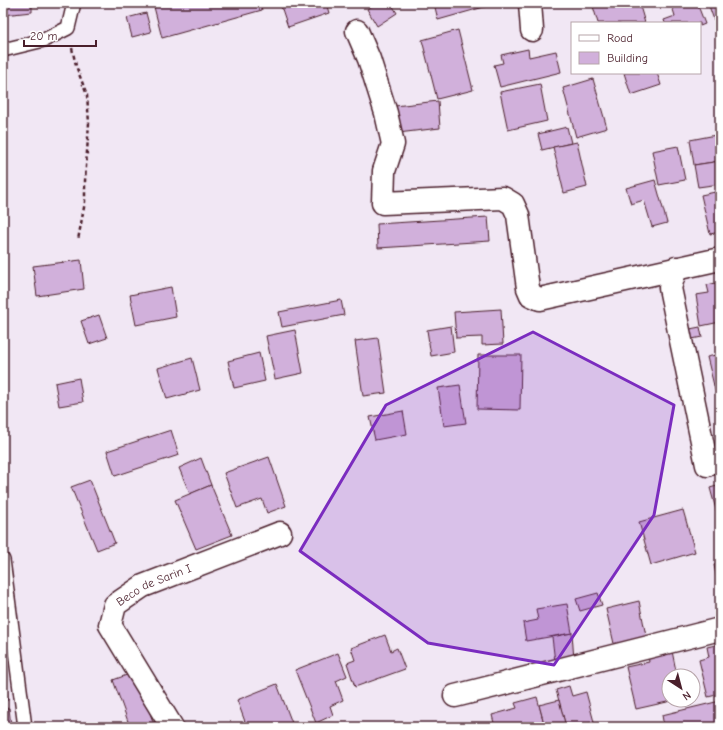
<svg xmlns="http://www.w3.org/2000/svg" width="723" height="730" font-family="'Comic Neue',sans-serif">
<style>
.building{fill:#d1b0db;stroke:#4a1f2b}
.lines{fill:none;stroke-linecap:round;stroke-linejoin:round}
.service-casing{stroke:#4a1f2b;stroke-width:16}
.minor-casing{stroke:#4a1f2b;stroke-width:25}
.path{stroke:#4a1f2b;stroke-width:2.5;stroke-dasharray:4 3;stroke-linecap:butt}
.service{stroke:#fff;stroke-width:13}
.minor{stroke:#fff;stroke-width:22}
.marked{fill:#7b2cbf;fill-opacity:0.2;stroke:#7b2cbf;stroke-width:3;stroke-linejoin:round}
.labels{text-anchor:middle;stroke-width:3.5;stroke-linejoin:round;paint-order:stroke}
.street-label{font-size:12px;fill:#4a1f2b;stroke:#fff}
</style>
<rect width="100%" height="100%" fill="#f1e7f4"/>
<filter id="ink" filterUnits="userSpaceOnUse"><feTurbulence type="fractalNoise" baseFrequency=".025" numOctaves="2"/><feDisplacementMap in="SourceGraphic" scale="8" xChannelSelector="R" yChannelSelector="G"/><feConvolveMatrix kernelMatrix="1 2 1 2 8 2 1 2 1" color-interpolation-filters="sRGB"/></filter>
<g filter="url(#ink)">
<g class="building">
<path d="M3,3H32V12L3,15Z"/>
<path d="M153,3H260L262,10L162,38Z"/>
<path d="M280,3H326L329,13L288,27Z"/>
<path d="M377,3H391L397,13L377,26L367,9Z"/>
<path d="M434,3H498L438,20Z"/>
<path d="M592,3H639L645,23H598Z"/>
<path d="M671,3H697L705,24L700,26V23H665L664,20L675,16Z"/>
<path d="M708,3H720V18L714,20Z"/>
<path d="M146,13L151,32L132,37L127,18Z"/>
<path d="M458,30L473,90L437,99L422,40Z"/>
<path d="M528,49L529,57L556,51L561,72L500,87L494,65L503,63L501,55Z"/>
<path d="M624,73H657L661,85L631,95Z"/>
<path d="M593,79L607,128L576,137L563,88Z"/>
<path d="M540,84L547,121L508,130L500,92Z"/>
<path d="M438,101L440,128L398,133L395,106Z"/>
<path d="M567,127L571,143L542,150L538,134Z"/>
<path d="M716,135L720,161L694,165L690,140Z"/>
<path d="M577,142L587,187L564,193L553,147Z"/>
<path d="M678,146L685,180L659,185L652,151Z"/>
<path d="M720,161V184L698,187L694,165Z"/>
<path d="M655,180L667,223L652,227L644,200L631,204L626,188Z"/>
<path d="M720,191V232L710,234L701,195Z"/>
<path d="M488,217L490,241L378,248L377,224Z"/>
<path d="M81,260L84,289L37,296L33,266Z"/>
<path d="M720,282V322L701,326L696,295L709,293L707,285Z"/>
<path d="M171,287L176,317L136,325L130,295Z"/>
<path d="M341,300L344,315L282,327L279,312Z"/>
<path d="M501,309L503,344L482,345V337L456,338L454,312Z"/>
<path d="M99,315L107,338L89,344L81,321Z"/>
<path d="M451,326L454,352L431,356L427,330Z"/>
<path d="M700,327L702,337L692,339L690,329Z"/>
<path d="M295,330L303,373L275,379L266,336Z"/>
<path d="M378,338L386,393L363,396L355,341Z"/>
<path d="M259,353L265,381L234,388L228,361Z"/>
<path d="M720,354V402H718L707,357Z"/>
<path d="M478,355H521L520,410L477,409Z"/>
<path d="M192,358L200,390L167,399L158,368Z"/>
<path d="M79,378L83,402L59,406L55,383Z"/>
<path d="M460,385L466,423L444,426L438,388Z"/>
<path d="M403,411L407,434L375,440L370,417Z"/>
<path d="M171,430L179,455L115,476L107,451Z"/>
<path d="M269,457L286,506L267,513L262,499L237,508L224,473Z"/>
<path d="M201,458L211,485L190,494L179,468Z"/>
<path d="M90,480L115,543L97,550L71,487Z"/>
<path d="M211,485L232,535L196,549L175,500Z"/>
<path d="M720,485V524L710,488Z"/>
<path d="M683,510L695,552L651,565L639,522Z"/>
<path d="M720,564V594L714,565Z"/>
<path d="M598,593L602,605L580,611L576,599Z"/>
<path d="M639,601L647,641L615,648L606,609Z"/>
<path d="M567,604L572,633L526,641L523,623L538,620L536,609Z"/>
<path d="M572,633L574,660L555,662L552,637Z"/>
<path d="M385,635L391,651L397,648L405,669L355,687L347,663L355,660L351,648Z"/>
<path d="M720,644V694L708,697L699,660L709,657L707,647Z"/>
<path d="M672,651L677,676H669V700H676L636,709L626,667L649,662L648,656Z"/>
<path d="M338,653L347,676L336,681L343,700L330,706L333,715L316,723L295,670Z"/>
<path d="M135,672L155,727H130L113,680Z"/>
<path d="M5,675L8,700L3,701V676Z"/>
<path d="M277,684L292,723L283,727H247L237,700Z"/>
<path d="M569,686L572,696L586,692L594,722L578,727H566L556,690Z"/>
<path d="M537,697L545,727H495L492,715L517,708L515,703Z"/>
<path d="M559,700L566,727H545L539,705Z"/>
<path d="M720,701V727H664L662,715Z"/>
<path d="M9,708L11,727H3V709Z"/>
</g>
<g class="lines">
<defs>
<g id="service">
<path d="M3,50L44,40L68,28L74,3"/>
<path d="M3,560L25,727"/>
</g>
<g id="minor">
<path d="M530,3L532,30"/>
<path d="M357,31L369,59L386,113L393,144L384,171L383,203L503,198L513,204L518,215L528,288L531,295L540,299L720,259"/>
<path d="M676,268L670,288L707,465"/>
<path d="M455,696L720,629"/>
<path id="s1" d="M172,727L110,625L115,605L143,586L280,533"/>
</g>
</defs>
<use href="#service" class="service-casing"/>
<use href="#minor" class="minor-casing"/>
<path class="path" d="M72,48L76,66L87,95L89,123L85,181V202L78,240"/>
<use href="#service" class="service"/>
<use href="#minor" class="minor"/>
</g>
</g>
<path class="marked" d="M533,332L674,405L654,515L554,665L428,643L300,551L386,405Z"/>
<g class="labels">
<g class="street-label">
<text dy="4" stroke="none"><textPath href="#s1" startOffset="184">Beco de Sarin I</textPath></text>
</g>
</g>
<rect width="723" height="730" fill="none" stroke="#fff" stroke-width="16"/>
<rect x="8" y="8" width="707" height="714" fill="none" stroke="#4a1f2b" stroke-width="1.5" filter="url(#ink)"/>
<rect x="571" y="22" width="130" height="52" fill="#ffffff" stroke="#b7a5aa"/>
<rect x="579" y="35" width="20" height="6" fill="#ffffff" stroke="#b7a5aa"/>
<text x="607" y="42" font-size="12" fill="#4a1f2b">Road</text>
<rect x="579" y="52" width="20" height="12" fill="#d1b0db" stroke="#b7a5aa"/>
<text x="607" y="62" font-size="12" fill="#4a1f2b">Building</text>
<g transform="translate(681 688) rotate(144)"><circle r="19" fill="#ffffff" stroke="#b7a5aa"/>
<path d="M0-3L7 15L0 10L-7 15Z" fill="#4a1f2b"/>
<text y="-6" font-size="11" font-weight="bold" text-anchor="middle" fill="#4a1f2b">N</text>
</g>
<path d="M24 40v6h72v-6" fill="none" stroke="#4a1f2b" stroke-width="2"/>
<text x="30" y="40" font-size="12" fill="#4a1f2b" stroke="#ffffff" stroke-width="3" paint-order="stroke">20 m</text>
</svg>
